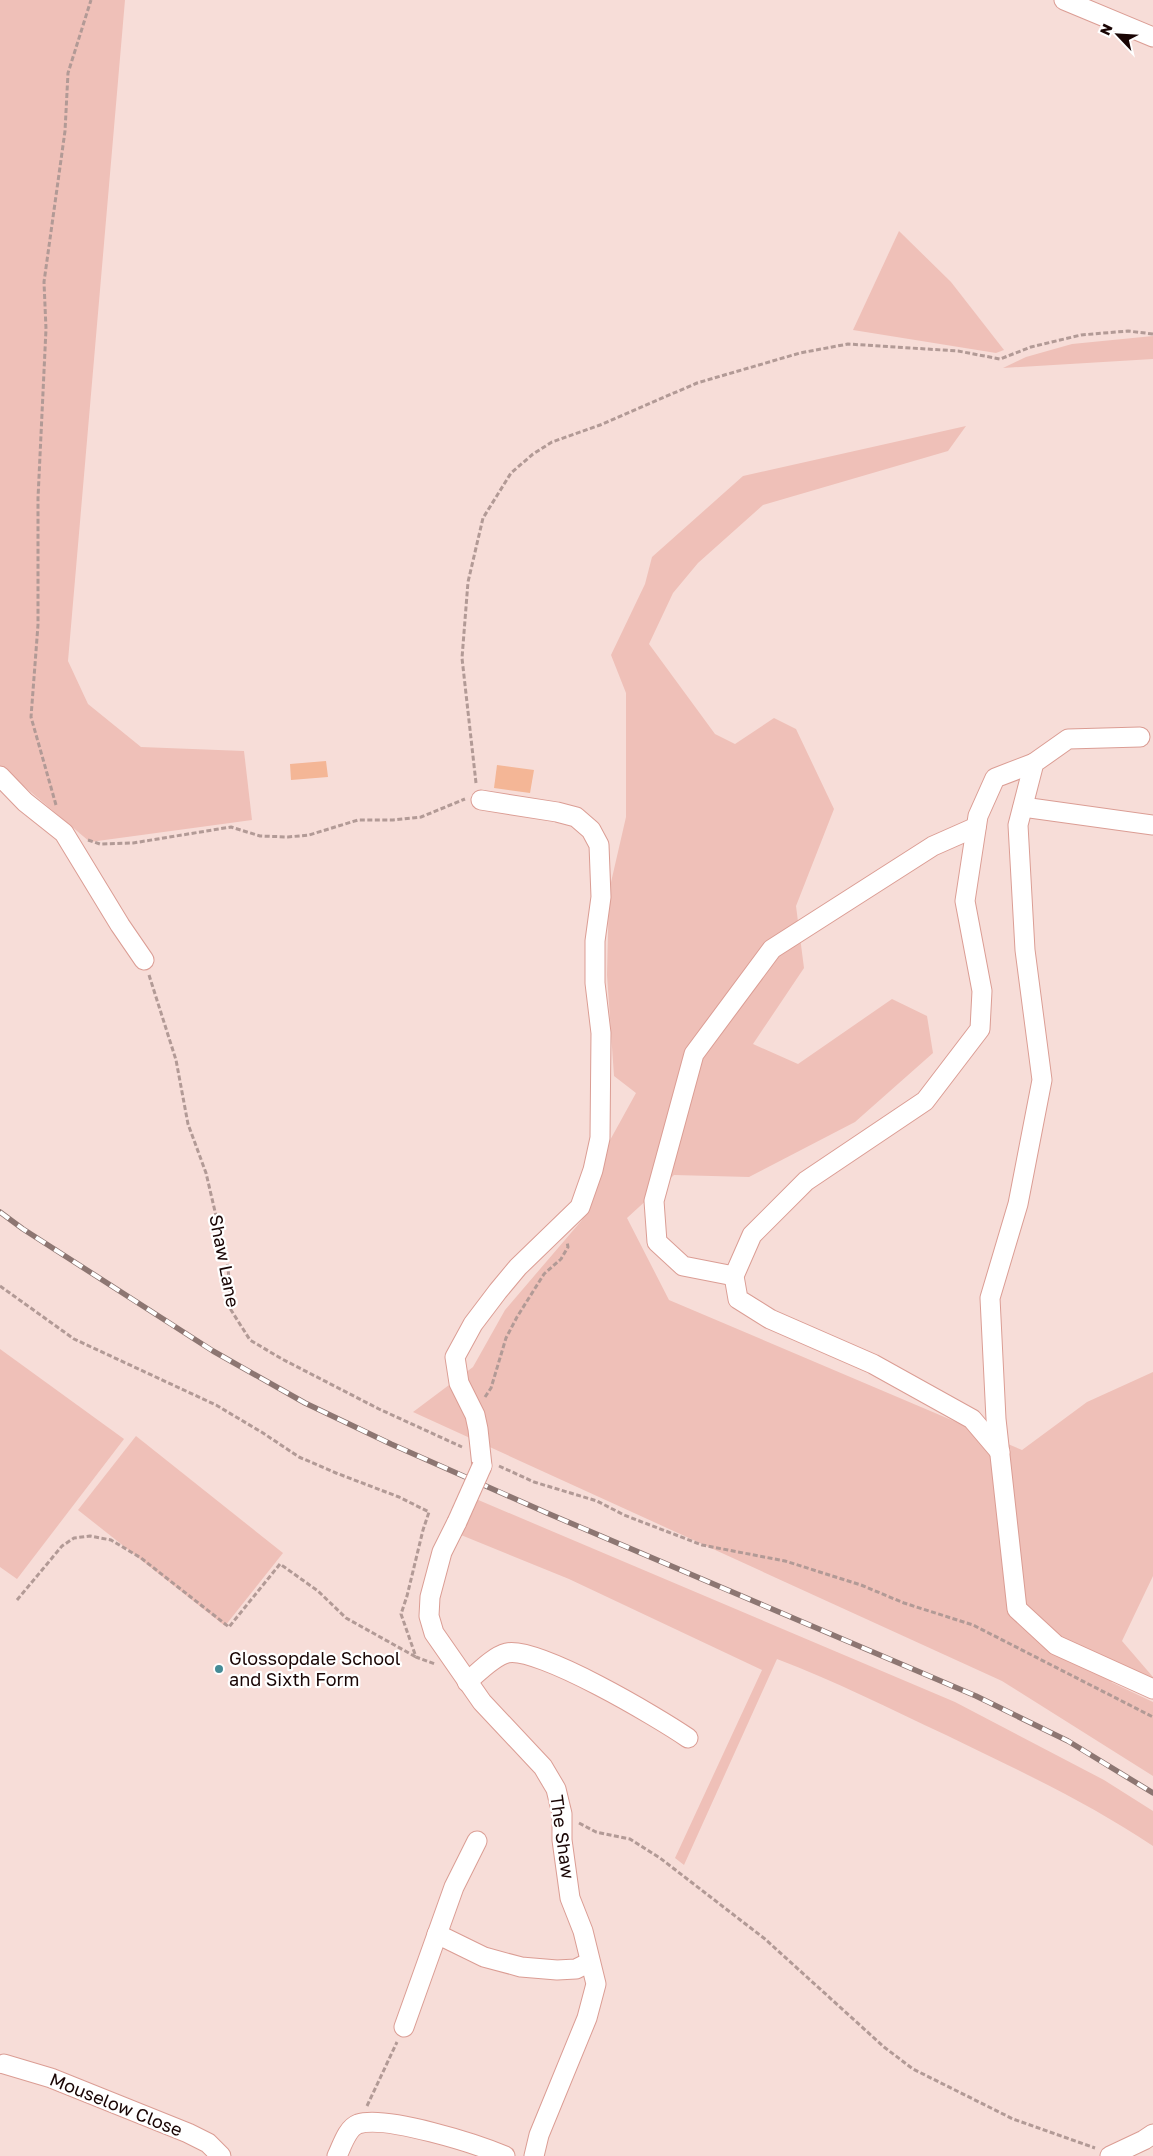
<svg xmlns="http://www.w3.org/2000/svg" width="1153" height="2156" font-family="'Golos Text',sans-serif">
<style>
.green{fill:#efc0b8}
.building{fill:#f4b696}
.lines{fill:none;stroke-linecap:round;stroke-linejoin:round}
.minor-casing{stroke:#db9d94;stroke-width:21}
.path{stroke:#b29a96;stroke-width:3;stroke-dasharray:5 2.5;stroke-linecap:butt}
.minor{stroke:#fff;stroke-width:19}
.rail-casing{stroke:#8d7672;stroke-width:5.5}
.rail{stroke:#fff;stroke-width:4;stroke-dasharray:11;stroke-linecap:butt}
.minor-bridge-casing{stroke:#db9d94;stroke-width:21;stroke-linecap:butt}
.minor-bridge{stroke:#fff;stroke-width:19}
.poi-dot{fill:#458b96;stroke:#fff;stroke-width:2}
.labels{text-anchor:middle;stroke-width:4.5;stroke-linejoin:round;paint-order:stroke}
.street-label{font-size:18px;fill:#190504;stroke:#fff}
.poi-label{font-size:18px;fill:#190504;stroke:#fff;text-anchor:start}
</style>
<rect width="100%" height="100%" fill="#f7ddd8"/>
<g class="green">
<path d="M0,0H125L68,661L88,704L141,747L244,751L252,820L90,842L0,766Z"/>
<path d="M899,231L951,282L1004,350L996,353L853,330Z"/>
<path d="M1153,336V359L1003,368L1026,357L1072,344Z"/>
<path d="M966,426L948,451L763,505L698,563L673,593L649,644L715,734L735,744L774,718L796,729L834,809L796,906L804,968L753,1044L798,1064L892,999L927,1016L933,1053L855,1122L749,1177L674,1175L627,1218L669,1300L1022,1450L1087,1402L1153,1372V1576L1122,1641L1153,1677V1683L1111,1682L1153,1702V1776L1002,1681L413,1412L473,1367L505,1310L582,1220L609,1142L636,1093L614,1076L607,975L609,891L626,817V693L611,655L645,584L652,557L743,476Z"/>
<path d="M0,1349L124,1439L17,1579L0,1567Z"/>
<path d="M136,1436L283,1553L225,1626L78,1510Z"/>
<path d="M476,1499L955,1702L1104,1780L1153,1811V1846C1089,1803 1016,1769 946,1735C890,1709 835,1681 777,1659L684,1865L675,1858L762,1670L569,1579L461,1535Z"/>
</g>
<g class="building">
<path d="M326,761L328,777L291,780L290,764Z"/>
<path d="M497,765L534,770L530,793L494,788Z"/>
</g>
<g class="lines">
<defs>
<g id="minor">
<path d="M1064,0L1153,37"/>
<path d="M1140,737L1068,739L1034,763L1018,825L1025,950L1042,1080L1018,1204L990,1298L996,1419L1017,1609L1056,1645L1153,1689"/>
<path d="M0,776L25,802L64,833L120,925L144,960"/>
<path d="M481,800L557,812L576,817L591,830L599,845L601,897L595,941V983L601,1033L600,1138L593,1170L580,1207L518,1267L498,1291L473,1324L455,1357L459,1383L475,1415L478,1429L482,1466"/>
<path d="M1023,807L1153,825"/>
<path d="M734,1276L683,1266L657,1242L654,1201L694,1054L772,949L933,846L976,827"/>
<path d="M1000,1452L972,1419L873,1364L770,1319L738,1299L734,1276L752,1235L806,1181L925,1101L980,1029L982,991L965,901L978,816L995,778L1034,763"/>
<path d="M457,1522L442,1552L430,1597L429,1616L434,1633L482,1702L543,1767L556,1789L562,1814V1840L570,1898L583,1931L596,1984L587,2018L539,2135L534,2156"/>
<path d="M467,1682C478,1673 492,1657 507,1653C538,1646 659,1718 688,1738"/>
<path d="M437,1934L484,1957L521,1967L557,1970L576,1969L590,1962"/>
<path d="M404,2027L454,1887L477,1841"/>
<path d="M4,2064L51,2078L188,2133L208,2143L221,2156"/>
<path d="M337,2156C342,2146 347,2128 358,2124C386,2115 477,2144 505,2156"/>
<path d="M1110,2156L1144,2140L1153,2134"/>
</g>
</defs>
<use href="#minor" class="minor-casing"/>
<g class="path">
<path d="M476,783L462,658L468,582L483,518L511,473L533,454L552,442L600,425L697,383L800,353L848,344L958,351L1000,359L1031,347L1081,335L1128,331L1153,334"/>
<path d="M56,805L31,717L38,625V498L46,329L44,282L65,131L68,73L91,0"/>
<path d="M88,840L100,844L133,843L231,827L260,836L288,837L309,835L358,820H393L421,817L465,799"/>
<path d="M149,975L176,1060L188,1124L206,1173L228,1267L231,1310L250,1340L282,1359L379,1409L462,1447"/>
<path d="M0,1286L74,1339L216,1405L263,1433L299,1457L336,1473L399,1497L429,1512L423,1530L407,1596L401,1614L416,1657L435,1664"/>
<path d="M485,1397L491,1388L506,1338L517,1317L544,1274L561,1259L568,1247L567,1242"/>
<path d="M499,1466L534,1482L597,1501L624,1515L702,1545L785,1561L861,1585L904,1603L973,1625L1153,1717"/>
<path d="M17,1600L62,1546L74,1538L90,1536L111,1540L141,1558L229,1627L280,1564L318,1591L346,1618L416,1657"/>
<path d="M579,1823L596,1832L630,1839L660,1858L765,1939L884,2047L913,2069L1013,2119L1095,2148"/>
<path d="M367,2106L397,2042"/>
</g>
<use href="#minor" class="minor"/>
<defs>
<path id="rail" d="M0,1212L23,1229L213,1351L305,1403L391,1444L547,1513L976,1696L1068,1741L1153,1793"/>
</defs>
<use href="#rail" class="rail-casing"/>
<use href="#rail" class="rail"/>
<defs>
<path id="minor-bridge" d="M457,1522L482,1466"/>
</defs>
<use href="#minor-bridge" class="minor-bridge-casing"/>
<use href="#minor-bridge" class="minor-bridge"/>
</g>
<circle class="poi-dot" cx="219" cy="1669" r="5"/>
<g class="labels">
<g class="street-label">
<text transform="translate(224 1261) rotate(79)" y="6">Shaw Lane</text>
<text transform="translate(562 1837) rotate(82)" y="6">The Shaw</text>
<text transform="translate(116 2105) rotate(22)" y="6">Mouselow Close</text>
</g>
<g class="poi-label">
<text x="229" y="1665">Glossopdale School<tspan x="229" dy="21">and Sixth Form</tspan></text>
</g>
</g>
<g transform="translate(1118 35) rotate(295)" stroke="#ffffff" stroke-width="4" paint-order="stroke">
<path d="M0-4L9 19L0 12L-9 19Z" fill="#190504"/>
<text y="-8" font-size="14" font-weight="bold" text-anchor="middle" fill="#190504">N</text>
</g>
</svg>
